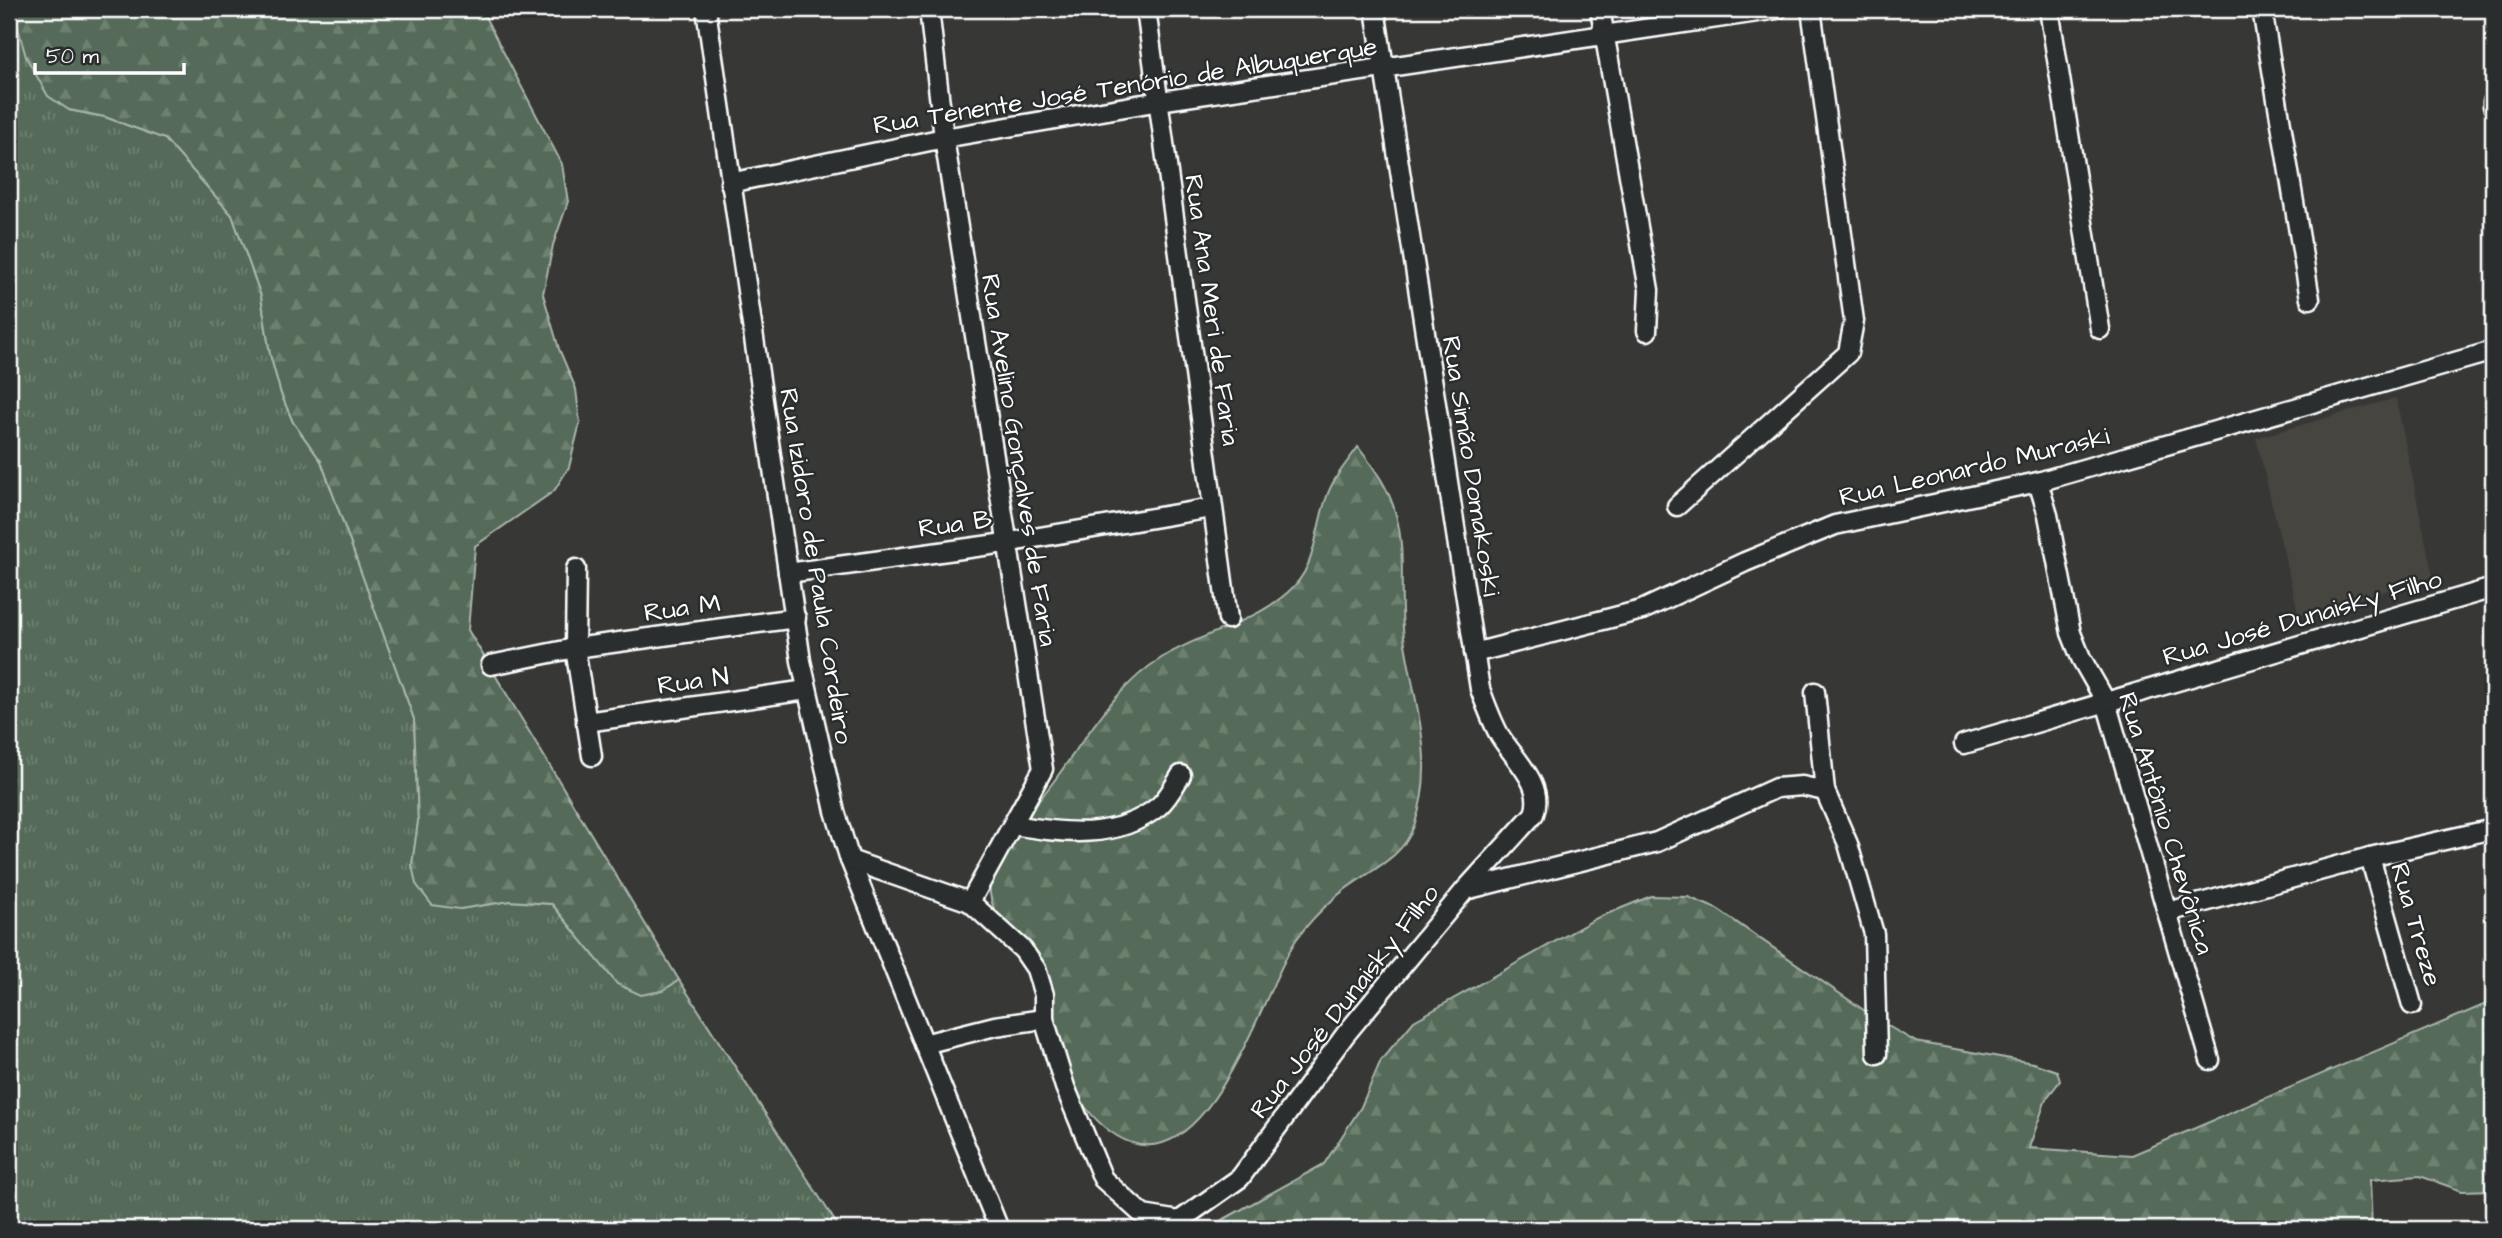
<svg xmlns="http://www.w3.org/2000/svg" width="2502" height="1238" font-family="'Architects Daughter',sans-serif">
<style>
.built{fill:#47453f}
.grass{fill:url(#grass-tufts);stroke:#aab5ac;stroke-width:2}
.forest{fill:url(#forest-firs);stroke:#aab5ac;stroke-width:2}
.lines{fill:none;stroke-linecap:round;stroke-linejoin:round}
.street-casing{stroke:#fff;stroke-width:23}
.street{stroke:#2a2d2e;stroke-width:18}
.labels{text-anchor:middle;stroke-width:5;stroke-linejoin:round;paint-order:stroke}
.street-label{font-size:26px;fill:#fff;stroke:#2a2d2e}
</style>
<defs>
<pattern id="grass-tufts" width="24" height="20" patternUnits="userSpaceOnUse" patternTransform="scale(1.75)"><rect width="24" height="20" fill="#556b58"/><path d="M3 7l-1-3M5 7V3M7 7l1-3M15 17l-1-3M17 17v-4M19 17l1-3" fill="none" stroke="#6e8171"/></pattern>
<pattern id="forest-firs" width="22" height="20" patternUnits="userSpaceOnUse" patternTransform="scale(1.75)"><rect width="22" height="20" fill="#556b58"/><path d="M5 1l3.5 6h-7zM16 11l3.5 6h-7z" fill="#6e8171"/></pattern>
</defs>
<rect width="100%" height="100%" fill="#373836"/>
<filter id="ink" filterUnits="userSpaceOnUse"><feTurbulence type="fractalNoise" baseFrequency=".0143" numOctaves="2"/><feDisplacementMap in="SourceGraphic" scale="14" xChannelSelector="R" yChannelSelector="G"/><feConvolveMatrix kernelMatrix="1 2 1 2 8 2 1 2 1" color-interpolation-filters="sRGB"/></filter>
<g filter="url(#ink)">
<path class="built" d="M2396,398L2433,577L2299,616L2256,438Z"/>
<path class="grass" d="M9,9H13L69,110L105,117L165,139L232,215L261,296L270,354L281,394L293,422L321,461L414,719L418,822L412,865L460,909L510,901L552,904L618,984L662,991L679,980L840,1229H9Z"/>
<g class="forest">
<path d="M13,9H490L484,15L562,164L568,202L553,245L543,294L559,349L576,389L580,423L569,467L554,491L475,546L468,630L679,980L662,991L641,995L617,984L552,904L510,901L460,909L432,905L416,884L412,865L418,822L414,719L321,461L293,422L281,394L270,354L261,296L232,215L165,139L105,117L69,110L48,96L26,57Z"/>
<path d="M1358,447C1375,469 1389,488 1396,515C1407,555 1398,597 1404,637C1413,701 1438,760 1414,826C1402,861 1363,873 1338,895C1323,908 1307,924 1296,940C1262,991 1207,1191 1117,1136C1078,1113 1053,1055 1040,1013C1035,996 1031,978 1024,963C1013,936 981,906 992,876C1004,841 1033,809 1054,781C1086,738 1116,685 1163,657C1202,633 1251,624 1287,593C1317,568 1314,533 1326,499C1332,479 1346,464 1358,447Z"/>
<path d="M1651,896L1688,897L1717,909L1881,1022L1916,1042L2033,1063L2057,1071L2060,1081L2046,1099L2029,1148L2132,1155L2493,1001V1190L2462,1191L2420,1176L2370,1180L2372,1229H1206L1324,1164L1361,1107L1381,1060L1414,1021L1597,918Z"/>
</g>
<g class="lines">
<defs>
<g id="street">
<path d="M706,9L801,661L835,811L850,860L999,1229"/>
<path d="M929,9L944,138L1043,769L970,902"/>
<path d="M1146,9L1228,619"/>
<path d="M1375,9L1480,689C1486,705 1492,722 1500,736C1515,760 1545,785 1534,814L1465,890"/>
<path d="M1600,9L1649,290L1647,331"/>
<path d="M2049,9L2100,329"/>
<path d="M2262,9L2310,299"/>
<path d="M2493,102V106"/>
<path d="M730,183L944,138L1160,101L1778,9"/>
<path d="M2038,482L2048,515L2071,633L2081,658L2106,702L2210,1060"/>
<path d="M1677,506L1848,353L1854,321L1811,9"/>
<path d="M576,569L575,648L592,756"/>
<path d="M788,573L1005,543L1212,508"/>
<path d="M1474,653L1642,610L1745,562L1835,525L2038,482L2493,351"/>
<path d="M491,665L575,648L796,618"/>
<path d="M1815,692L1825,791L1848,844L1874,934L1877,1054"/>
<path d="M586,722L807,690"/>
<path d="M1964,744L2493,588"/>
<path d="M1013,825C1062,833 1117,841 1159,806C1168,798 1175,785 1181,775"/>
<path d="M2370,857L2412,1005"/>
<path d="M850,860L970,902L1023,950L1036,969L1044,995V1019L1065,1087L1103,1179L1143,1215L1179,1221L1240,1178L1345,1035L1465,890L1657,842L1776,788L1802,786L1825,791"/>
<path d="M2168,912L2370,857L2493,829"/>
<path d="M924,1044L995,1026L1044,1019"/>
</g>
</defs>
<use href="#street" class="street-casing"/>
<use href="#street" class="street"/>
</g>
</g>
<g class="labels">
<g class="street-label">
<text transform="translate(1125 85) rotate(-9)" y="9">Rua Tenente José Tenório de Albuquerque</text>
<text transform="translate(1213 310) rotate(82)" y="9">Rua Ana Meri de Faria</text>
<text transform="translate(1020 460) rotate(81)" y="9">Rua Avelino Gonçalves de Faria</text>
<text transform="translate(1472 466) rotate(81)" y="9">Rua Simão Domakoski</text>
<text transform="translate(1974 466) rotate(-13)" y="9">Rua Leonardo Muraski</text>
<text transform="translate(955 523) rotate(-8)" y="9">Rua B</text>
<text transform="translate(817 566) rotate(81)" y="9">Rua Izidoro de Paula Cordeiro</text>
<text transform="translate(682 607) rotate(-8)" y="9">Rua M</text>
<text transform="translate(2302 617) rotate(-16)" y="9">Rua José Dunaisky Filho</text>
<text transform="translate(693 680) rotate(-8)" y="9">Rua N</text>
<text transform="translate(2167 823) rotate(73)" y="9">Rua Antônio Chevônica</text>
<text transform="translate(2417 924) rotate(74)" y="9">Rua Treze</text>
<text transform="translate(1344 1001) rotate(-52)" y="9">Rua José Dunaisky Filho</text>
</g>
</g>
<rect width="2502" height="1238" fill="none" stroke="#2a2d2e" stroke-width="35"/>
<rect x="18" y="18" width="2467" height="1203" fill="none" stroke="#fff" stroke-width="2.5" filter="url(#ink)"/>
<path d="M35 63v10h149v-10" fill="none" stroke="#ffffff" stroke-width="3.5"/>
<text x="46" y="63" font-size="21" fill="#ffffff" stroke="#2a2d2e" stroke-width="5" paint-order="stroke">50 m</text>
</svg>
